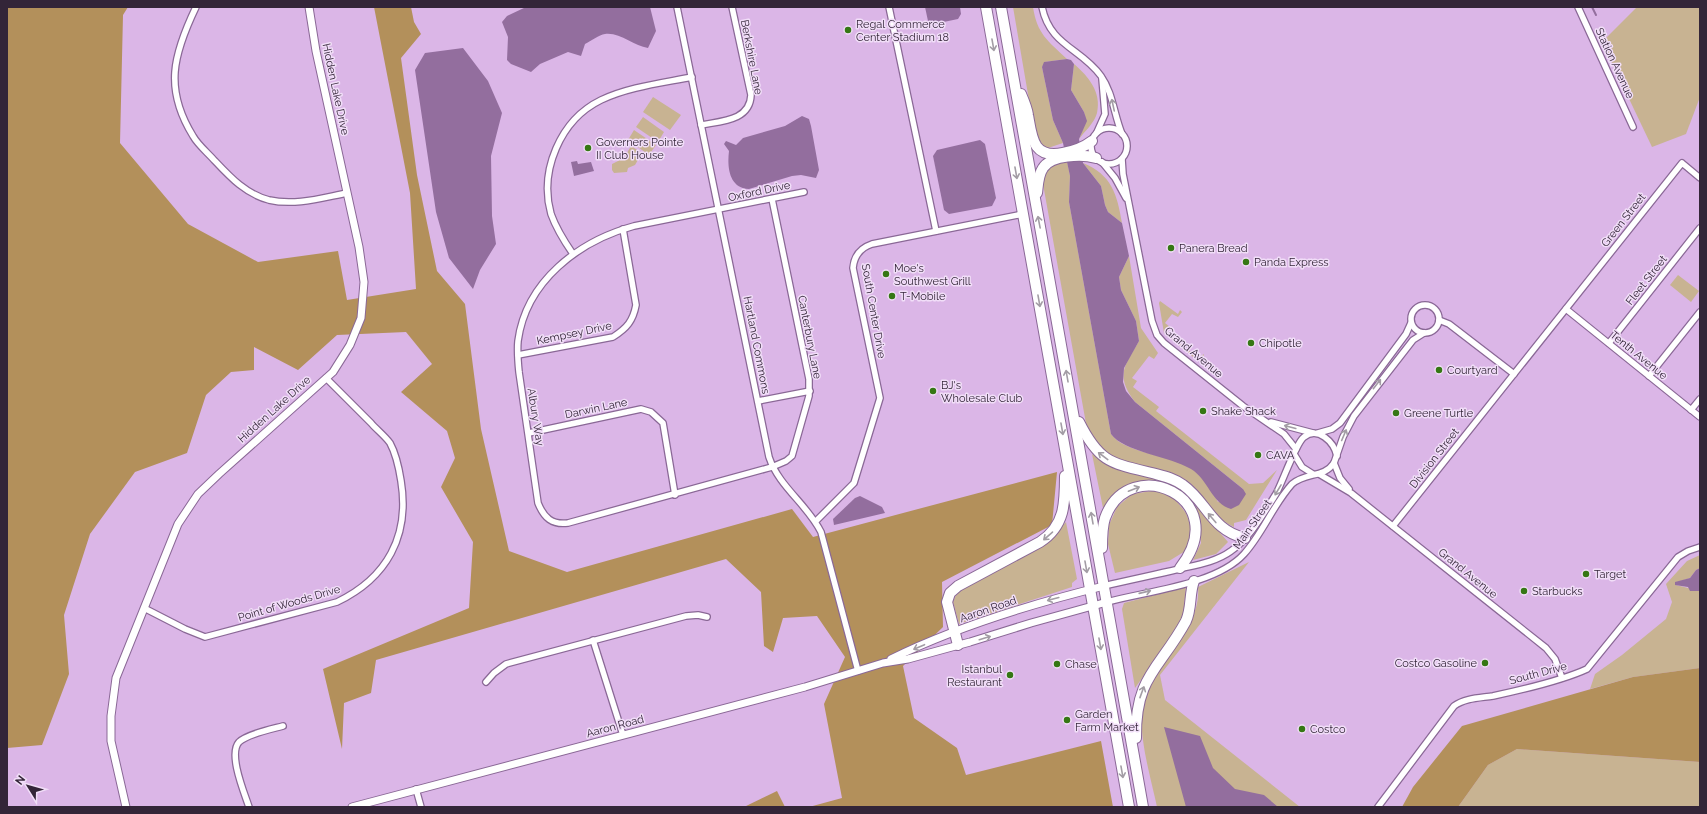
<svg xmlns="http://www.w3.org/2000/svg" width="1707" height="814" font-family="Raleway,sans-serif">
<style>
.green{fill:#c8b392}
.forest{fill:#b3905b}
.water{fill:#936e9e}
.lines{fill:none;stroke-linecap:round;stroke-linejoin:round}
.stream{stroke:#936e9e;stroke-width:2}
.minor-casing{stroke:#8a6896;stroke-width:8}
.tertiary-casing{stroke:#8a6896;stroke-width:9}
.trunk-casing{stroke:#8a6896;stroke-width:12}
.minor{stroke:#fff;stroke-width:5.5}
.tertiary{stroke:#fff;stroke-width:7}
.trunk{stroke:#fff;stroke-width:10}
.oneway{stroke:#a39da5}
.poi-dot{fill:#357714;stroke:#f1def8;stroke-width:1.5}
.labels{text-anchor:middle;stroke-width:3;stroke-linejoin:round;paint-order:stroke}
.poi-label{font-size:11px;fill:#332538;stroke:#f1def8;text-anchor:start}
.street-label{font-size:11px;fill:#332538;stroke:#f1def8}
</style>
<rect width="100%" height="100%" fill="#dbb6e7"/>
<g class="green">
<path d="M1013,7H1033C1037,34 1048,41 1067,59L1045,62L1042,67L1053,120L1063,143L1045,149L1035,135Z"/>
<path d="M1637,7H1700V97L1686,134L1652,147L1602,42Z"/>
<path d="M1074,64C1088,76 1102,92 1097,113C1095,122 1085,131 1079,139L1086,121L1084,112L1071,90Z"/>
<path d="M653,97L681,115L670,130L643,112Z"/>
<path d="M643,117L664,132L658,142L636,127Z"/>
<path d="M634,130L656,145L649,155L628,140Z"/>
<path d="M631,146L642,153L635,165L628,168L627,172L614,173L612,170V164L624,158Z"/>
<path d="M1067,161L1070,176L1069,202L1111,434C1125,454 1171,454 1194,470C1204,478 1212,490 1218,502L1243,489L1135,402C1115,375 1124,367 1139,341L1136,321L1121,290L1119,277L1129,256L1141,328L1158,353L1154,359L1149,356L1132,378L1137,381L1133,387L1159,407L1156,411L1249,484L1263,483L1277,470L1246,520L1234,523V527C1211,517 1208,499 1191,484C1166,462 1126,471 1100,449C1095,445 1091,435 1087,429L1043,184L1045,173L1053,164Z"/>
<path d="M1083,163C1112,175 1117,194 1122,223L1108,212L1105,205L1101,186Z"/>
<path d="M1678,275L1699,291L1691,302L1670,285Z"/>
<path d="M1160,301L1178,314L1180,310L1182,312L1178,317L1172,314L1165,323L1170,327L1167,331L1198,358L1204,354L1203,358L1198,361L1164,333L1159,303Z"/>
<path d="M1092,454L1110,466L1159,479L1120,489L1103,508Z"/>
<path d="M1158,490L1174,498L1186,513L1192,530L1187,550L1169,561L1115,573L1108,544L1109,525L1117,507L1132,494Z"/>
<path d="M1196,505L1228,542L1216,554L1193,560L1201,543Z"/>
<path d="M1066,522L1077,579L1072,583V587L959,624L953,602L958,590L1048,542Z"/>
<path d="M1700,555V568L1696,570L1690,578L1675,583L1676,585L1700,591V668L1633,677L1590,689L1595,674L1622,655L1666,619L1672,602L1666,584L1687,561Z"/>
<path d="M1249,562L1160,675L1165,700L1300,807H1157C1151,778 1137,733 1143,704C1152,662 1202,630 1198,587Z"/>
<path d="M1186,587L1183,618L1176,631L1135,688L1122,609L1124,603Z"/>
<path d="M1517,749L1700,762V807H1458L1488,765Z"/>
</g>
<g class="forest">
<path d="M7,7H128L123,15L120,143L188,224L258,262L338,251L347,300L416,289L410,193L374,7H411L414,22L421,34L401,58L417,175L437,271L465,304L481,429L509,551L567,572L792,509L813,537L1057,472L1052,525L942,582L943,627L903,666L914,718L957,748L966,775L1101,741L1113,807H809L842,798L824,704L845,657L817,616L783,618L773,652L764,646L761,592L726,559L376,660L371,693L344,703L342,749L323,669L469,608L473,542L441,487L455,458L447,431L401,392L432,364L406,332L337,335L298,370L254,347V370L231,372L206,395L187,453L135,472L90,534L64,615L69,674L42,745L7,748Z"/>
<path d="M1700,668V762L1517,749L1488,765L1458,807H1402L1413,787L1462,726L1633,677Z"/>
<path d="M777,791L785,807H744Z"/>
</g>
<g class="water">
<path d="M526,7H650L656,31L648,48C634,46 620,32 605,34C599,35 591,41 585,44L581,56L568,52L540,64L531,72L511,64L507,60L508,37L502,22L507,16Z"/>
<path d="M925,7H960L961,14L958,19L934,24L928,21Z"/>
<path d="M463,48L488,81L502,113L491,156L492,216L496,244L480,270L473,289L449,258L436,212L415,70L425,53Z"/>
<path d="M1067,59L1071,60L1074,64L1071,90L1084,112L1087,121L1079,139L1083,163L1101,186L1105,205L1108,212L1122,223L1129,256L1119,277L1121,290L1136,321L1139,341L1124,368L1123,382L1126,391L1135,402L1243,489L1246,494L1239,505L1231,509C1212,504 1208,479 1191,469C1169,456 1124,452 1111,434L1069,202L1070,176L1063,143L1053,120L1042,67L1044,62Z"/>
<path d="M802,116L809,119L811,126L819,170L816,178L801,175L792,176L749,189C729,188 727,167 729,151L724,144L726,141L736,145L743,138L785,126Z"/>
<path d="M980,140L985,144L996,198L992,206L949,214L944,210L933,156L937,150Z"/>
<path d="M577,161L578,164L591,162L594,171L574,176L571,162Z"/>
<path d="M860,496L882,507L885,513L834,525L833,519L855,498Z"/>
<path d="M1700,568V591H1690L1688,587L1675,585V582L1690,578L1696,570Z"/>
<path d="M1164,727L1200,736L1213,768L1235,789L1264,795L1278,807H1186Z"/>
</g>
<g class="lines">
<path class="stream" d="M1592,7L1596,15"/>
<defs>
<g id="minor">
<path d="M196,7C173,55 164,89 193,136C198,145 208,153 215,161C231,178 246,194 269,200C295,206 321,198 347,193"/>
<path d="M677,7L769,457C779,487 807,504 821,532L858,671"/>
<path d="M889,7L936,231"/>
<path d="M1042,7C1050,46 1081,48 1101,76C1113,93 1114,115 1122,134"/>
<path d="M1578,7L1633,127"/>
<path d="M701,125C721,121 750,121 751,95L732,7"/>
<circle cx="1109" cy="146" r="18"/>
<path d="M1097,132L1105,114L1102,79"/>
<path d="M1122,159L1123,174L1152,321L1157,335L1164,343L1243,406L1284,434L1296,449"/>
<path d="M1102,162L1115,178L1126,198"/>
<path d="M772,199L809,379V396L792,456L786,461L772,467L568,523C552,525 544,518 538,503L519,372C518,362 517,351 518,341C526,281 579,241 634,226L804,192"/>
<path d="M573,254C564,241 556,228 551,214C539,171 560,120 601,100C628,87 662,83 692,77"/>
<circle cx="1425" cy="319" r="14"/>
<path d="M1566,309L1700,417"/>
<path d="M1439,320L1449,324L1514,374"/>
<path d="M1609,343L1700,228"/>
<path d="M518,355L613,337C627,328 633,321 636,305L623,229"/>
<path d="M1649,376L1700,312"/>
<path d="M758,401L810,391"/>
<path d="M1691,410L1700,399"/>
<path d="M1271,422L1313,433"/>
<path d="M529,433L641,409L651,412L663,423L675,495"/>
<path d="M1318,433L1332,429L1340,423L1406,334L1411,323"/>
<path d="M1294,454L1302,467L1313,474"/>
<path d="M1334,463L1340,478L1349,489"/>
<path d="M1319,474L1351,493L1546,648L1555,659L1562,678"/>
<path d="M816,521L854,483L880,398L853,268C854,256 860,248 872,244L1023,214"/>
<path d="M1393,526L1682,163L1700,178"/>
<path d="M1104,586C1129,580 1154,575 1179,569C1196,565 1216,562 1231,551C1250,538 1263,514 1276,494C1283,481 1296,443 1304,437C1318,426 1334,442 1337,456"/>
<path d="M1107,602C1147,591 1216,585 1244,554C1263,533 1273,505 1292,484C1306,472 1324,478 1334,463L1343,437L1354,416L1413,340L1424,333"/>
<path d="M144,608L185,629L205,637L337,602C387,578 410,536 401,481C399,468 396,454 390,443C385,436 376,429 371,423C356,408 341,393 326,378"/>
<path d="M593,640L623,735"/>
<path d="M486,682L494,673L506,664L686,616L698,615L707,617"/>
<path d="M416,789L421,807"/>
<path d="M249,807C244,792 228,754 239,742C247,734 272,729 283,726"/>
<path d="M1378,807L1454,706C1465,698 1480,698 1493,696C1521,690 1561,681 1587,669L1678,557L1688,551L1700,547"/>
</g>
<g id="tertiary">
<path d="M891,659C958,626 1031,604 1104,586"/>
<path d="M126,807L111,741V716L116,678L178,524L198,494L219,474L333,372L350,345L361,318L364,282L359,247L316,51L309,7"/>
<path d="M352,807L805,687L883,663L908,659L970,642L1031,623L1107,602"/>
</g>
<g id="trunk">
<path d="M986,7L1129,807"/>
<path d="M1001,7L1143,807"/>
<path d="M1021,94C1024,101 1027,108 1028,115C1032,138 1033,159 1063,153C1074,151 1083,148 1092,141"/>
<path d="M1037,193C1038,185 1038,175 1043,168C1051,155 1082,154 1096,158"/>
<path d="M1079,422C1099,462 1110,463 1152,473C1163,476 1174,478 1183,485C1207,502 1212,531 1245,538"/>
<path d="M1102,548C1102,538 1102,527 1105,518C1129,451 1235,498 1180,568"/>
<path d="M958,645L947,602L950,593L958,586L1040,542C1065,526 1065,503 1065,476"/>
<path d="M1136,738C1135,676 1160,669 1186,621C1192,608 1189,594 1194,581"/>
</g>
</defs>
<use href="#minor" class="minor-casing"/>
<use href="#tertiary" class="tertiary-casing"/>
<use href="#trunk" class="trunk-casing"/>
<use href="#minor" class="minor"/>
<use href="#tertiary" class="tertiary"/>
<use href="#trunk" class="trunk"/>
</g>
<defs><path id="oneway-shaft" d="M-6 0H5M1.5-3L5.5 0L1.5 3" fill="none" stroke-width="1.6" stroke-linecap="round" stroke-linejoin="round"/></defs>
<g class="oneway">
<use href="#oneway-shaft" transform="translate(993 45) rotate(80)"/>
<use href="#oneway-shaft" transform="translate(1113 105) rotate(-102)"/>
<use href="#oneway-shaft" transform="translate(1016 173) rotate(80)"/>
<use href="#oneway-shaft" transform="translate(1039 222) rotate(-101)"/>
<use href="#oneway-shaft" transform="translate(1039 301) rotate(80)"/>
<use href="#oneway-shaft" transform="translate(1067 376) rotate(-100)"/>
<use href="#oneway-shaft" transform="translate(1377 384) rotate(-52)"/>
<use href="#oneway-shaft" transform="translate(1290 427) rotate(-165)"/>
<use href="#oneway-shaft" transform="translate(1062 429) rotate(80)"/>
<use href="#oneway-shaft" transform="translate(1344 435) rotate(-67)"/>
<use href="#oneway-shaft" transform="translate(1103 456) rotate(-143)"/>
<use href="#oneway-shaft" transform="translate(1134 489) rotate(-21)"/>
<use href="#oneway-shaft" transform="translate(1278 490) rotate(121)"/>
<use href="#oneway-shaft" transform="translate(1092 518) rotate(-100)"/>
<use href="#oneway-shaft" transform="translate(1212 518) rotate(-130)"/>
<use href="#oneway-shaft" transform="translate(1048 536) rotate(139)"/>
<use href="#oneway-shaft" transform="translate(1086 567) rotate(80)"/>
<use href="#oneway-shaft" transform="translate(1145 592) rotate(-13)"/>
<use href="#oneway-shaft" transform="translate(1053 599) rotate(165)"/>
<use href="#oneway-shaft" transform="translate(985 638) rotate(-17)"/>
<use href="#oneway-shaft" transform="translate(1100 644) rotate(80)"/>
<use href="#oneway-shaft" transform="translate(919 647) rotate(157)"/>
<use href="#oneway-shaft" transform="translate(1142 692) rotate(-70)"/>
<use href="#oneway-shaft" transform="translate(1122 772) rotate(80)"/>
</g>
<g class="poi-dot">
<circle cx="848" cy="30" r="4"/>
<circle cx="588" cy="148" r="4"/>
<circle cx="1171" cy="248" r="4"/>
<circle cx="1246" cy="262" r="4"/>
<circle cx="886" cy="274" r="4"/>
<circle cx="892" cy="296" r="4"/>
<circle cx="1251" cy="343" r="4"/>
<circle cx="1439" cy="370" r="4"/>
<circle cx="933" cy="391" r="4"/>
<circle cx="1203" cy="411" r="4"/>
<circle cx="1396" cy="413" r="4"/>
<circle cx="1258" cy="455" r="4"/>
<circle cx="1586" cy="574" r="4"/>
<circle cx="1524" cy="591" r="4"/>
<circle cx="1485" cy="663" r="4"/>
<circle cx="1057" cy="664" r="4"/>
<circle cx="1010" cy="675" r="4"/>
<circle cx="1067" cy="720" r="4"/>
<circle cx="1302" cy="729" r="4"/>
</g>
<g class="labels">
<g class="poi-label">
<text x="856" y="28">Regal Commerce<tspan x="856" dy="13">Center Stadium 18</tspan></text>
<text x="596" y="146">Governers Pointe<tspan x="596" dy="13">II Club House</tspan></text>
<text x="1179" y="252">Panera Bread</text>
<text x="1254" y="266">Panda Express</text>
<text x="894" y="272">Moe's<tspan x="894" dy="13">Southwest Grill</tspan></text>
<text x="900" y="300">T-Mobile</text>
<text x="1259" y="347">Chipotle</text>
<text x="1447" y="374">Courtyard</text>
<text x="941" y="389">BJ's<tspan x="941" dy="13">Wholesale Club</tspan></text>
<text x="1211" y="415">Shake Shack</text>
<text x="1404" y="417">Greene Turtle</text>
<text x="1266" y="459">CAVA</text>
<text x="1594" y="578">Target</text>
<text x="1532" y="595">Starbucks</text>
<text x="1477" y="667" text-anchor="end">Costco Gasoline</text>
<text x="1065" y="668">Chase</text>
<text x="1002" y="673" text-anchor="end">Istanbul<tspan x="1002" dy="13">Restaurant</tspan></text>
<text x="1075" y="718">Garden<tspan x="1075" dy="13">Farm Market</tspan></text>
<text x="1310" y="733">Costco</text>
</g>
<g class="street-label">
<text transform="translate(752 57) rotate(79)" y="4">Berkshire Lane</text>
<text transform="translate(1615 63) rotate(65)" y="4">Station Avenue</text>
<text transform="translate(336 89) rotate(78)" y="4">Hidden Lake Drive</text>
<text transform="translate(759 191) rotate(-12)" y="4">Oxford Drive</text>
<text transform="translate(1623 220) rotate(-52)" y="4">Green Street</text>
<text transform="translate(1646 280) rotate(-52)" y="4">Fleet Street</text>
<text transform="translate(874 311) rotate(80)" y="4">South Center Drive</text>
<text transform="translate(574 333) rotate(-12)" y="4">Kempsey Drive</text>
<text transform="translate(810 337) rotate(79)" y="4">Canterbury Lane</text>
<text transform="translate(757 345) rotate(79)" y="4">Hartland Commons</text>
<text transform="translate(1194 352) rotate(40)" y="4">Grand Avenue</text>
<text transform="translate(1639 355) rotate(39)" y="4">Tenth Avenue</text>
<text transform="translate(596 408) rotate(-12)" y="4">Darwin Lane</text>
<text transform="translate(274 409) rotate(-42)" y="4">Hidden Lake Drive</text>
<text transform="translate(536 417) rotate(81)" y="4">Albury Way</text>
<text transform="translate(1434 458) rotate(-52)" y="4">Division Street</text>
<text transform="translate(1252 524) rotate(-55)" y="4">Main Street</text>
<text transform="translate(1468 573) rotate(39)" y="4">Grand Avenue</text>
<text transform="translate(289 603) rotate(-16)" y="4">Point of Woods Drive</text>
<text transform="translate(988 609) rotate(-19)" y="4">Aaron Road</text>
<text transform="translate(1538 673) rotate(-15)" y="4">South Drive</text>
<text transform="translate(615 726) rotate(-15)" y="4">Aaron Road</text>
</g>
</g>
<rect width="1707" height="814" fill="none" stroke="#332538" stroke-width="16"/>
<g transform="translate(28 786) rotate(307)" stroke="#f1def8" stroke-width="3" paint-order="stroke">
<path d="M0-3L7 15L0 10L-7 15Z" fill="#332538"/>
<text y="-6" font-size="11" font-weight="bold" text-anchor="middle" fill="#332538">N</text>
</g>
</svg>
